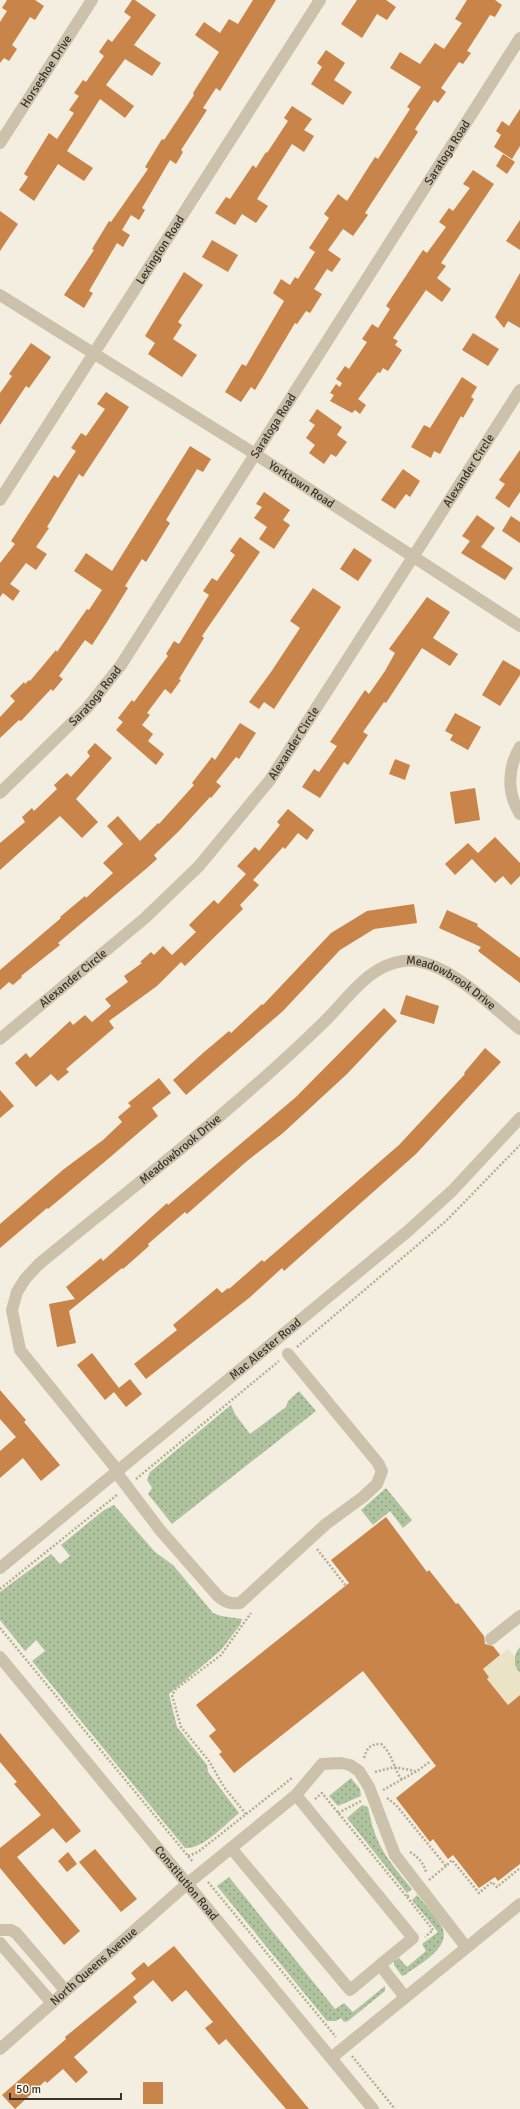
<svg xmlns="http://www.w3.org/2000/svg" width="520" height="2109" font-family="Signika,sans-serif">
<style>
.grass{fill:url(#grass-dots)}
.plaza{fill:#ebe3c6}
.building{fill:#c88449}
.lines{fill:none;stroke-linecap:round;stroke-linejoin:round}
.path{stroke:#b8ac94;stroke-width:2.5;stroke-dasharray:2 2;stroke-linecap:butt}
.minor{stroke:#ccc1aa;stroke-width:12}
.labels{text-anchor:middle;stroke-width:3;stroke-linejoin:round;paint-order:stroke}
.street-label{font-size:12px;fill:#39322a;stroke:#faf7ec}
</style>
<defs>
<pattern id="grass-dots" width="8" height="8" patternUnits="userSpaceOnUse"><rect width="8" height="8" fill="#aec39e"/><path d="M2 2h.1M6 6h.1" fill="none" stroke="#8f9f81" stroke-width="1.8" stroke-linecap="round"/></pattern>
</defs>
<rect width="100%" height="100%" fill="#f3eedf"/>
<g class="grass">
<path d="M299,1391L316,1411L172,1524L148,1494L152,1488L147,1480L150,1472L231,1405L235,1414L250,1434L286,1407L288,1401Z"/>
<path d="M386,1488L412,1520L403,1528L390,1511L373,1525L361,1510Z"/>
<path d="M114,1505L155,1552L173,1565L213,1613L221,1616L242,1619L240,1625L221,1650L169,1694L177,1727L207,1765L208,1772L239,1813C227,1823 202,1850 185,1848L32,1661L45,1651L36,1640L25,1651L0,1620V1592L51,1554L60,1564L70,1556L61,1545L104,1510Z"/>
<path d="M520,1647V1673C512,1665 513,1655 520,1647Z"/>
<path d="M351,1778L360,1789L361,1796L338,1806L329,1796Z"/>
<path d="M362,1805L368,1807C376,1848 387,1858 412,1889L407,1893L347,1818Z"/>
<path d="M229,1877L335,2009L344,2003L353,2012L385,1986V1991L348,2021L344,2022L341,2018L336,2021H327L217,1886Z"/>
<path d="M417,1895C425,1905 434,1914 441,1925C454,1947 419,1964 405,1975L402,1976L394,1965V1961L399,1958L407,1967L426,1951L422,1944L438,1932L412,1900Z"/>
</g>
<path class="plaza" d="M508,1649L515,1657V1667L520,1673V1695L508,1705L487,1679L489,1677L483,1669Z"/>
<g class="building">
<path d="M7,0H35L44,6L35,20L30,17L12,45L17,49L9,61L4,58L0,63V22L7,11L2,8Z"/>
<path d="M132,0H135L156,15L134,45L161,63L152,76L125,59L106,85L134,106L125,118L100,99L67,151L93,168L84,181L58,164L34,201L19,190L28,177L24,174L49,133L57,139L74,113L69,110L79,96L74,93L83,80L86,82L104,56L99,52L108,39L112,42L131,17L124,12Z"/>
<path d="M253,0H276L220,91L216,88L203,108L207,110L181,150L183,152L176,164L170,160L142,208L145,210L139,220L131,215L122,230L130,235L123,247L117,243L89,291L93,293L84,308L64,295L94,250L92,249L109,221L111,222L148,169L145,167L162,139L164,140L194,95L193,93L219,52L195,35L204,22L220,33L229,19L238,24Z"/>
<path d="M357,0H386L396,7L387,20L377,14L362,38L341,24Z"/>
<path d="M467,0H495L502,5L495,17L490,15L467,51L471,53L463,64L459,62L441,88L446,92L438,103L434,100L415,129L418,132L365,213L368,215L353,236L343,229L328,250L341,259L332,272L327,269L314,289L322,294L310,313L306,311L297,324L295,323L255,390L251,387L241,402L225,392L242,364L246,366L284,301L273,293L281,279L290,285L295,277L298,279L315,252L309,248L329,218L324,214L338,194L347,201L375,157L378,159L410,109L407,107L421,87L390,68L400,52L420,64L435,43L444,49L462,23L455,19Z"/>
<path d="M326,50L345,63L334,80L352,92L343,105L311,84L322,67L317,63Z"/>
<path d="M292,106L312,119L304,130L314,136L304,152L292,144L257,199L268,206L256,223L242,214L235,225L215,213L226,197L230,199L253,165L256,168L266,152L267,153L288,121L284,118Z"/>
<path d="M520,109V146L512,159L494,147L501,135L496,131L502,121L509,126Z"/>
<path d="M503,154L515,162L507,174L496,166Z"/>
<path d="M473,170L494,184L441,263L446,266L437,278L451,289L442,302L426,290L393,338L398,341L395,345L402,350L388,371L383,368L380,373L378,372L358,399L366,405L360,414L355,410L352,413L330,401L334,395L330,393L336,384L340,387L342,383L336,379L345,366L349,369L367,342L362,339L372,324L378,328L390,309L386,306L423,250L427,253L446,227L439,222L449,208L453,211L470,188L463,184Z"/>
<path d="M0,211L18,224L0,251Z"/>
<path d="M520,220V250L506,241Z"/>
<path d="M212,240L238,255L228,272L202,257Z"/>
<path d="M184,272L203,285L178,322L182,325L173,339L197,355L182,377L148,354L155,343L145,336Z"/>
<path d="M520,273V328L508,321L504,328L495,317Z"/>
<path d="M473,333L499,349L488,366L462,350Z"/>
<path d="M31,343L51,357L29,388L26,386L0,425V393L12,376L9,374Z"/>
<path d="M462,377L477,387L471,397L474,399L463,418L461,416L440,454L434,451L431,458L411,447L424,425L430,428Z"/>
<path d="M106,392L129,407L83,477L79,474L47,527L49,528L36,547L47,554L36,570L26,563L10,584L20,591L13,601L3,593L0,597V563L15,544L11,541L54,475L58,478L76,451L71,448L81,433L86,436L105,409L97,404Z"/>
<path d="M317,409L342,427L337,435L347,442L336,457L331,454L324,464L309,453L315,445L306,438L315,425L309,421Z"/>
<path d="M190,446L211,459L203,472L197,469L166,520L170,523L146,562L142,559L125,586L128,588L107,622L92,645L85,640L59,676L63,679L53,691L51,689L21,721L19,720L0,738V717L15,701L10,696L24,682L25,684L29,680L30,681L56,650L57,652L87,609L89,610L102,590L74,571L86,553L112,571Z"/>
<path d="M520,450V492L509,508L495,498L505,484L499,480Z"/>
<path d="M403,469L420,481L410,497L406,494L395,509L381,500Z"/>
<path d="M264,492L290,510L283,520L290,525L274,549L259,539L267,527L254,518L262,507L256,504Z"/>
<path d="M477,515L495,528L481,547L513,568L505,580L461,553L470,541L462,536Z"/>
<path d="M511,516L520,522V543L502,531Z"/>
<path d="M240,537L260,552L202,636L204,638L179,679L181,680L171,694L165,689L147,713L150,715L142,725L153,734L148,741L164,754L156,765L116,730L123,722L118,718L132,700L134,702L168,656L166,654L174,641L179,644L209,595L203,591L212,578L217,581L235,555L230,551Z"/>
<path d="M354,548L372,560L358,581L340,569Z"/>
<path d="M313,588L341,607L274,709L264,702L259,709L249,702L271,672L300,628L290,621Z"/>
<path d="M427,597L450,612L433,638L458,654L450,666L422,648L386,703L384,702L363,732L368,735L348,765L344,762L320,798L302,787L314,769L319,772L337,746L330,742L365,690L369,694L385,671L395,653L389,649Z"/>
<path d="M503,660L520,670V675L500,706L482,695Z"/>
<path d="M455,713L481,727L468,750L450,740L453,735L445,731Z"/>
<path d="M240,723L256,733L239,759L236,757L216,782L221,786L211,798L210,797L179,831L154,855L157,859L147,868L58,943L60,945L21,976L22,977L13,985L9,982L0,990V970L61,918L60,917L85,896L86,898L113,873L103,863L123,844L107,826L118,816L140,841L158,823L159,824L194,785L192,783L212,757L215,760Z"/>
<path d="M95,743L112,758L76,799L98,822L82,838L60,816L0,870V843L25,822L22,817L32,808L34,811L57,789L54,785L67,773L71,777L90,756L87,752Z"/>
<path d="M395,759L410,765L405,780L389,774Z"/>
<path d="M475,788L480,820L455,824L450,792Z"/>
<path d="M288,809L314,830L307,840L298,833L285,849L283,847L253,880L259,885L240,905L243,909L185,966L181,962L157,986L109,1021L114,1028L66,1069L69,1072L58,1081L51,1074L36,1087L15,1063L26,1053L30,1058L70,1021L73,1025L85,1015L92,1022L111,1006L105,999L128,982L124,976L142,963L140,962L151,952L154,955L163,946L172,955L196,932L189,925L214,900L218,904L246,874L237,866L255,847L259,851L280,825L277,822Z"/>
<path d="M495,837L520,863V876L511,885L503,876L495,883L472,859L473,858L455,875L445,864L468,843L478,853Z"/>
<path d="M414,904L417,923L374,929L340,950L283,1011L186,1095L173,1080L203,1053L229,1031L231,1033L262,1004L263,1005L331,933L367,911Z"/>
<path d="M447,910L478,924L477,926L520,958V983L478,951L481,947L439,928Z"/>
<path d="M406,995L439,1006L434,1024L400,1014Z"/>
<path d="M384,1008L397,1021L347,1074L283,1133L247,1161L187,1214L185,1212L148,1244L149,1246L123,1269L122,1268L69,1311L76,1343L57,1347L49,1304L75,1299L66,1287L101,1258L103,1261L167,1203L168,1205L296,1097Z"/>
<path d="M485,1048L501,1062L416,1154L284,1271L282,1268L249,1298L146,1379L134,1364L177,1330L173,1325L217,1288L222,1293L228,1288L229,1289L262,1260L264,1262L399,1145L465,1074L464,1073Z"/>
<path d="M159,1078L171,1093L152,1108L158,1116L108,1159L48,1209L47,1208L0,1248V1224L64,1169L103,1140L122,1122L118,1117L131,1106L128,1103Z"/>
<path d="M0,1090L14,1106L0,1118Z"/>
<path d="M92,1353L119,1388L130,1379L142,1394L126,1407L114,1392L105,1400L77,1365Z"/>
<path d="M0,1390L26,1420L24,1422L60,1465L41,1481L23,1458L0,1478V1451L16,1437L0,1419Z"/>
<path d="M386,1517L427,1572L429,1570L456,1604L458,1603L484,1636L485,1644L493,1646L500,1655L483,1669L489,1677L487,1679L508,1705L520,1695V1864L498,1881L495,1877L479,1888L453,1855L448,1859L433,1839L430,1842L396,1798L436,1766L363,1671L234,1773L219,1754L222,1752L209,1736L216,1730L196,1705L349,1583L331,1560Z"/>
<path d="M0,1733L81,1831L66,1843L53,1828L17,1857L80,1931L64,1945L0,1868V1848L41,1815L14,1784L17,1782L0,1762Z"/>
<path d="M95,1849L137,1899L121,1912L79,1862Z"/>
<path d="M68,1852L77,1864L67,1872L58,1861Z"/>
<path d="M174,1946L309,2109H286L226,2039L219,2045L205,2028L213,2022L186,1990L172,2002L153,1980L133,1997L137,2002L74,2057L88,2072L76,2083L63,2069L47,2083L45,2081L15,2109L2,2095L66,2039L65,2037L136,1979L131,1973L144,1962L148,1967Z"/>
<rect x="143" y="2082" width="20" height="22"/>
</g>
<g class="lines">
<g class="path">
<path d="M297,1347L446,1221L520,1145"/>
<path d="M136,1479L279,1361"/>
<path d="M317,1549L346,1586"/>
<path d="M0,1589L117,1495"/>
<path d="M0,1628L193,1862"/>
<path d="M364,1758C367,1748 370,1744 381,1744C393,1754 393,1768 402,1780"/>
<path d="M375,1772L394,1767L415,1771"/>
<path d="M383,1790L417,1771L431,1761"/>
<path d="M387,1798L396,1805L446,1866L452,1860L479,1893L492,1882L497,1887L520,1868"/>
<path d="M315,1799L322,1793L407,1897L409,1895"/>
<path d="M338,1813L361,1801"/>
<path d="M246,1814L224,1787L209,1761L181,1727L172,1695L176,1689L221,1655L251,1613"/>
<path d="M410,1852C418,1857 423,1862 426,1872"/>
<path d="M188,1856L198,1852L292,1778"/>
<path d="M429,1880L446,1866"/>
<path d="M208,1882L336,2037"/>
<path d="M407,1897L433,1930L425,1937"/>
<path d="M352,2056L395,2109"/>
</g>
<g class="minor">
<path id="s1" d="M0,143L92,0"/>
<path id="s2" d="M0,295L255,454L520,626"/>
<path id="s3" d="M0,500L320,0"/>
<path d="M520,747C507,769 507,793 520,814"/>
<path id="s4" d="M0,793L87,708L121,665L520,38"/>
<path id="s5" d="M0,1039L145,918L199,866L270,780L520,390"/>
<path id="s6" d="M118,1471L20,1350L12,1310L17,1292L25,1279L39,1264C135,1185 235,1109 324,1022C348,999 367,966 403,961C441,955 491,1006 520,1029"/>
<path d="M116,1472L160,1530L217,1595C224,1602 230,1604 240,1603L326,1524L363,1497L377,1484L382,1471L378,1463L288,1354"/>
<path id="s7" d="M0,1568L408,1231L452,1191L520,1118"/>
<path d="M491,1639L520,1616"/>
<path id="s8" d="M0,1657L373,2109"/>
<path d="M296,1795L322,1764L341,1763L350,1765L359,1771L369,1787L395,1855L466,1947"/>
<path d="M231,1848L350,1990L380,1965"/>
<path d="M1,1930H11L16,1933L65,1990"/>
<path d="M0,1943L52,2003"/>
<path id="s9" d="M0,2049L187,1884L296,1795L413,1938L380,1965L405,1997"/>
<path d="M331,2058L520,1904"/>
</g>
</g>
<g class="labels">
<g class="street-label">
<text dy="4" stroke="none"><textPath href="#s1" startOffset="85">Horseshoe Drive</textPath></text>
<text dy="4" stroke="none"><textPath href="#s4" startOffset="784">Saratoga Road</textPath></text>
<text dy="4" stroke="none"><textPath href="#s3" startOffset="297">Lexington Road</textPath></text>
<text dy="4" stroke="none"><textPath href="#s4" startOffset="460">Saratoga Road</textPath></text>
<text dy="4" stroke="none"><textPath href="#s5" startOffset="743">Alexander Circle</textPath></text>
<text dy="4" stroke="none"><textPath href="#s2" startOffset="356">Yorktown Road</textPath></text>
<text dy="4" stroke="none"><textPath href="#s4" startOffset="136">Saratoga Road</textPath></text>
<text dy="4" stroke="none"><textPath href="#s5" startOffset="419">Alexander Circle</textPath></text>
<text dy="4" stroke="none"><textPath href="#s5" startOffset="95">Alexander Circle</textPath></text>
<text dy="4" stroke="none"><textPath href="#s6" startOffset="781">Meadowbrook Drive</textPath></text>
<text dy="4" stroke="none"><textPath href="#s6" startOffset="433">Meadowbrook Drive</textPath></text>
<text dy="4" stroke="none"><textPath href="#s7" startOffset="344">Mac Alester Road</textPath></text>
<text dy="4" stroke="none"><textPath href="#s8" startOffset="293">Constitution Road</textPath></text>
<text dy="4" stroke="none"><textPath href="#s9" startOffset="125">North Queens Avenue</textPath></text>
</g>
</g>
<path d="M10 2093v6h111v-6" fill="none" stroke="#39322a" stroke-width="2"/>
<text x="16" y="2093" font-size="12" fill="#39322a" stroke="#faf7ec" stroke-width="3" paint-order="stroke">50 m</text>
</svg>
